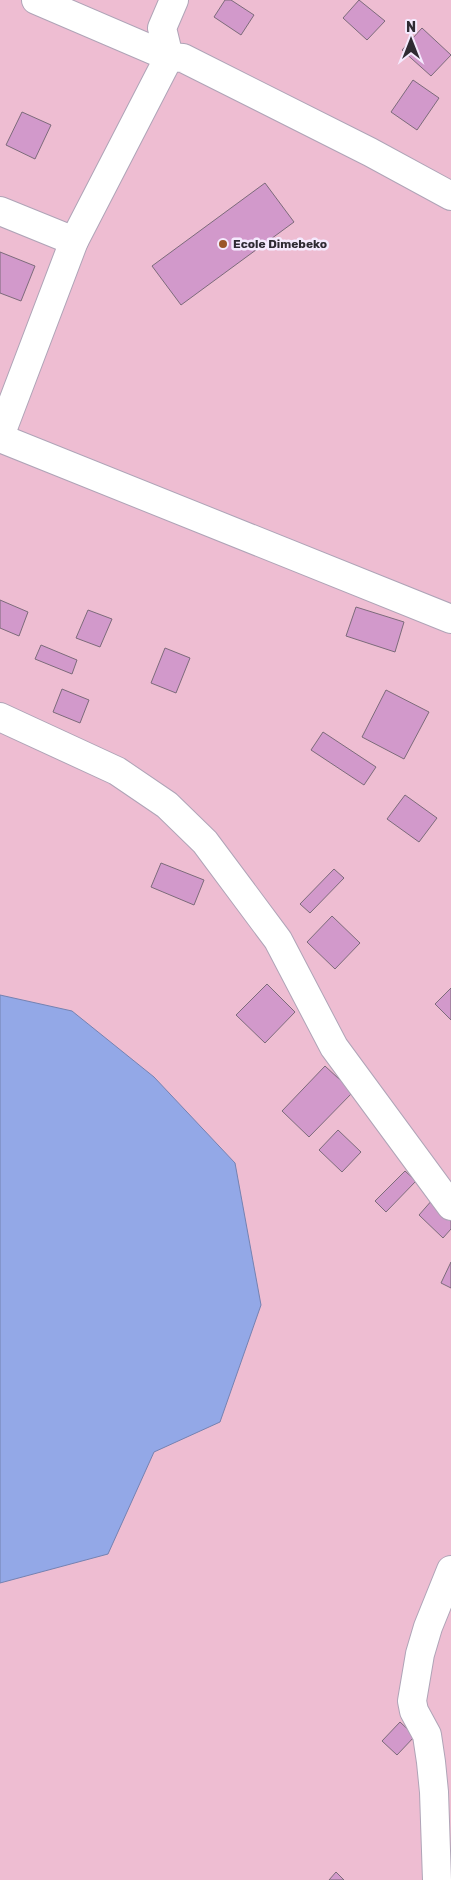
<svg xmlns="http://www.w3.org/2000/svg" width="451" height="1880" font-family="Rubik,sans-serif">
<style>
.green{fill:#eebdd2}
.water{fill:#93a8e7;stroke:#7582b1}
.building{fill:#d299cb;stroke:#7c6b7a}
.lines{fill:none;stroke-linecap:round;stroke-linejoin:round}
.minor-casing{stroke:#afa4b7;stroke-width:30}
.minor{stroke:#fff;stroke-width:28}
.poi-dot{fill:#9b5729;stroke:#f5eafe;stroke-width:2}
.labels{text-anchor:middle;stroke-width:5;stroke-linejoin:round;paint-order:stroke}
.poi-label{font-size:12px;font-weight:bold;fill:#2f2b33;stroke:#f5eafe;text-anchor:start}
</style>
<rect width="100%" height="100%" fill="#f5eafe"/>
<rect class="green" x="0" y="0" width="451" height="1880"/>
<path class="water" d="M0,995L72,1011L154,1077L235,1163L261,1305L220,1422L154,1452L108,1554L0,1583Z"/>
<g class="building">
<path d="M225,0H231L254,15L241,35L214,17Z"/>
<path d="M359,0L385,21L367,40L343,18Z"/>
<path d="M422,28L451,55L431,76L402,50Z"/>
<path d="M413,80L439,98L417,130L391,112Z"/>
<path d="M22,112L51,125L35,159L6,145Z"/>
<path d="M265,183L294,222L181,305L152,266Z"/>
<path d="M0,252L35,266L21,301L0,293Z"/>
<path d="M0,600L28,612L19,636L0,628Z"/>
<path d="M356,607L404,622L395,652L346,636Z"/>
<path d="M88,610L112,619L100,647L76,638Z"/>
<path d="M41,645L77,660L72,674L35,659Z"/>
<path d="M165,648L190,658L176,693L151,683Z"/>
<path d="M62,689L89,700L80,723L53,712Z"/>
<path d="M386,690L429,712L404,759L362,737Z"/>
<path d="M323,732L376,767L364,785L311,750Z"/>
<path d="M405,795L437,818L419,842L387,819Z"/>
<path d="M161,863L204,880L194,905L151,887Z"/>
<path d="M334,869L344,878L310,913L300,904Z"/>
<path d="M332,916L360,943L335,969L307,942Z"/>
<path d="M267,984L295,1012L265,1043L236,1015Z"/>
<path d="M451,988V1020L435,1004Z"/>
<path d="M325,1066L353,1092L309,1137L282,1111Z"/>
<path d="M338,1130L361,1152L342,1172L319,1150Z"/>
<path d="M405,1171L416,1181L386,1212L375,1201Z"/>
<path d="M433,1199L451,1216V1229L443,1238L419,1215Z"/>
<path d="M451,1262V1288L441,1283Z"/>
<path d="M400,1722L415,1736L397,1755L382,1741Z"/>
<path d="M336,1872L344,1880H329Z"/>
</g>
<g class="lines">
<defs>
<g id="minor">
<path d="M36,0L169,57L183,58L370,152L451,196"/>
<path d="M0,211L74,241"/>
<path d="M0,436L74,241L169,57L162,28L174,0"/>
<path d="M0,438L451,619"/>
<path d="M0,717L117,771L167,805L205,842L278,940L334,1047L451,1206"/>
<path d="M437,1880L434,1792L431,1762L427,1735L414,1711L412,1701L420,1654L428,1627L451,1570"/>
</g>
</defs>
<use href="#minor" class="minor-casing"/>
<use href="#minor" class="minor"/>
</g>
<circle class="poi-dot" cx="223" cy="244" r="5"/>
<g class="labels">
<g class="poi-label">
<text x="233" y="248">Ecole Dimebeko</text>
</g>
</g>
<g transform="translate(411 40)" stroke="#f5eafe" stroke-width="4" paint-order="stroke">
<path d="M0-4L9 19L0 12L-9 19Z" fill="#2f2b33"/>
<text y="-8" font-size="14" font-weight="bold" text-anchor="middle" fill="#2f2b33">N</text>
</g>
</svg>
